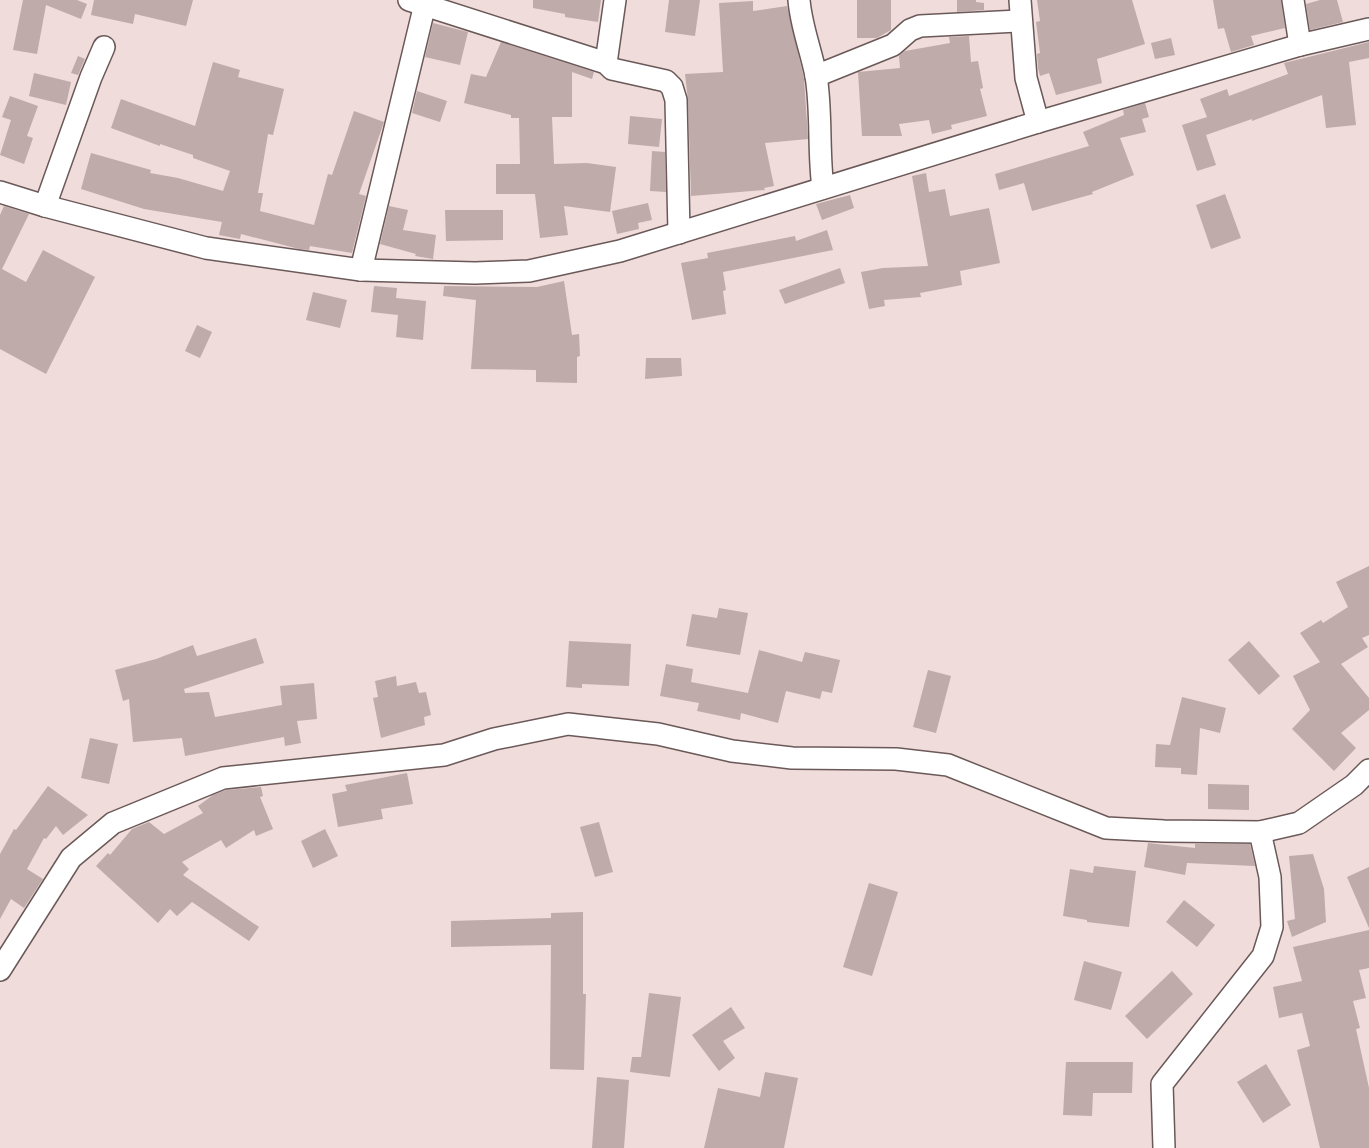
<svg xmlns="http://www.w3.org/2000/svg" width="1369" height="1148" font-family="Spectral,serif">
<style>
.building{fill:#beabaa}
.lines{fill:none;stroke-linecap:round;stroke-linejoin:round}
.minor-casing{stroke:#6a5958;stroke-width:24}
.minor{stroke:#fff;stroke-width:21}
</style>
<rect width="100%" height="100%" fill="#f0dcdb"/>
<g class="building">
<path d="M23,0H77L87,4L81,19L46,5L37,54L13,50Z"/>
<path d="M94,0H193L186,26L135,14L133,24L91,15Z"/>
<path d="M533,0H601L598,22L565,17V14L533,8Z"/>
<path d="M669,0H700L695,36L665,32Z"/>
<path d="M857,0H891V30L877,38H857Z"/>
<path d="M957,0H976V2L984,3V10L957,12Z"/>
<path d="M1037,0H1132L1145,44L1097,59L1102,83L1056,95L1049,73L1040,76L1038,68L1037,54L1040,53L1036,22L1040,21Z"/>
<path d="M1213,0H1281L1285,28L1251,36L1254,45L1231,52L1224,28L1218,29Z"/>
<path d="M1320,0H1337L1343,22L1310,30L1306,4Z"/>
<path d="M753,1V11L787,6L804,78L808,139L765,143L774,186L764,188L765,190L691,196L688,100L685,74L723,72L719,3Z"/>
<path d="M433,23L468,32L460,65L425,57Z"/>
<path d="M969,36L971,62L978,61L983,88L980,89L987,116L951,125L952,129L932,134L929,120L899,124L902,136H862L858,72L900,68L899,56L905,51L950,43L949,37Z"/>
<path d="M1171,38L1175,55L1155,59L1151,43Z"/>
<path d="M501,42L594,72L592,79L572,72V117H552L554,164L587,163L616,167L610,212L564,206L568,235L540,238L535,194H496V164H520L519,118H511V115L464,103L471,74L486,77Z"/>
<path d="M1369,42V58L1349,62L1356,125L1326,128L1322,95L1252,121V119L1206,135L1216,165L1197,171L1182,125L1207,117L1200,99L1227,89L1229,96L1288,74L1284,63Z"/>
<path d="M78,56L85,59L78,75L71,73Z"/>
<path d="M213,62L240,70L238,77L284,89L273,135L268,134L258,193H263L260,211L314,225L328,174L332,175L354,111L384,122L359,194L366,196L352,253L310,246L309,250L299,249L241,234L240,239L219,235L222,222L144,209L81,189L91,153L151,170L150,173L178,178L223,191L230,171L193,158V155L160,144V146L111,128L121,99L195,126Z"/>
<path d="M34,73L71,82L66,105L29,96Z"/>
<path d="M417,91L447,101L440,122L412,113Z"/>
<path d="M10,96L38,106L27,136L33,138L24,164L0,155L11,120L2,117Z"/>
<path d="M1145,103L1149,117L1142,119L1146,132L1120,138L1134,175L1092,192L1093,194L1032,211L1024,183L999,190L995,174L1089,146L1083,132L1124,115L1123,110Z"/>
<path d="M630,116L662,119L659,147L628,144Z"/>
<path d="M652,151L665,152L666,192L650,191Z"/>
<path d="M926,173L929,192L945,189L950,216L989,208L1000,263L960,271L962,285L920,293L921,297L884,300L885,306L869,309L861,272L883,268L928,266L912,176Z"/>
<path d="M1225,194L1241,238L1211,249L1196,205Z"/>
<path d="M850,195L854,208L822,220L816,204Z"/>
<path d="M648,203L652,220L638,223L639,229L617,234L612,211Z"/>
<path d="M4,206L29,214L2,269L26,282L43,250L95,277L46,374L0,349V215Z"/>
<path d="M389,206L408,210L403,230L436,235L433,259L415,256L416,254L380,244Z"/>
<path d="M445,210H503V240L446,241Z"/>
<path d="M827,230L833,250L723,272L726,290L723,291L726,314L692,320L681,263L708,258L707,253L795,236L796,241Z"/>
<path d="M840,268L845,283L785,304L779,290Z"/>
<path d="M564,281L572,335L579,334L580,356L577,357V383L536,382V370L471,369L476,300L443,296L444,286L537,287Z"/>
<path d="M374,286L397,288L396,298L426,301L423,340L396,337L398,315L371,312Z"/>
<path d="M313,292L347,300L340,328L306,320Z"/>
<path d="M197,325L212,332L200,358L185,351Z"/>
<path d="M646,358H681L682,376L645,379Z"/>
<path d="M1369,566V635L1362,638L1368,647L1341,664L1369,698V710L1341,733L1356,748L1334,771L1292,729L1310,710L1293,676L1320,662L1300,633L1321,620L1323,623L1348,607L1336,582Z"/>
<path d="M719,608L748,613L740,655L686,646L692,614L717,618Z"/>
<path d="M256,638L264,663L184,689L185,693L209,692L215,717L282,705L280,686L314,683L317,719L297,721L301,743L285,746L284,737L185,756L182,738L133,742L129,699L123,701L115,670L156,659L193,645L197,656Z"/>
<path d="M569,641L631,644L629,686L582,684V688L566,687Z"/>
<path d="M1249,641L1280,676L1259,695L1228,660Z"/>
<path d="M759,650L802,662L805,652L840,660L832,693L822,691L820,699L786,691L778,723L741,713L740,720L697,711L699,703L660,696L666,664L693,669L691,682L748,693Z"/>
<path d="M928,670L951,676L936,733L913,727Z"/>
<path d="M396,676L397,686L416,682L419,693L426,692L431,715L424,717L425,725L381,738L373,698L378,697L375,681Z"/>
<path d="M1182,697L1226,708L1220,733L1200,728L1197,775L1181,774V768L1155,767L1156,744L1170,745Z"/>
<path d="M90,738L118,744L109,784L81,778Z"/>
<path d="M407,773L413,804L381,809L383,819L338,827L332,794L347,791L345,785Z"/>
<path d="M1208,784L1249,785V810L1208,809Z"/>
<path d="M48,786L88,815L63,835L56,826L46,839L44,838L27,869L43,879L24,908L11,899L0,919V854L14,829L16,830Z"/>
<path d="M261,787L263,796L260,797L273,829L256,836L254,830L226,848L221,840L182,862L189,869L183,875L259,927L249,941L192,902L177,916L170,909L158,923L96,866L108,853L110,855L132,829L149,822L164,834L203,813L198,806L213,795L226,790Z"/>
<path d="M599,822L613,872L595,877L580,827Z"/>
<path d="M325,829L338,856L313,868L301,841Z"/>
<path d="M1148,843L1195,848V844H1250L1255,866L1187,863L1185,875L1144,867Z"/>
<path d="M1313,854L1324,889L1326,922L1292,937L1287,921L1295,919L1289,856Z"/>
<path d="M1094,866L1136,871L1129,927L1087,922V920L1063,916L1070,869L1093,873Z"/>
<path d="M1369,867V928L1347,877Z"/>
<path d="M869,883L898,892L872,976L843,967Z"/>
<path d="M1184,900L1215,925L1197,947L1166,922Z"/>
<path d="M583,912V994H586L584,1070L550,1069L551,945L451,947V921L551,918V913Z"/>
<path d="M1369,930V968L1359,970L1366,998L1353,1001L1360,1028L1356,1029L1369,1088V1148H1320L1297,1050L1310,1046L1302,1013L1279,1018L1273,987L1302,981L1293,947Z"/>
<path d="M1084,961L1122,972L1111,1010L1074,1000Z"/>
<path d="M1172,971L1193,994L1147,1039L1125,1016Z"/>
<path d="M649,993L681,997L670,1077L630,1072L632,1057H641Z"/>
<path d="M731,1007L745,1028L723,1041L735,1058L719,1071L692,1035Z"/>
<path d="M1066,1062H1133L1132,1093H1093L1092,1116L1063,1115Z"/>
<path d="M1266,1064L1291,1105L1263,1123L1237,1082Z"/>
<path d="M765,1072L798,1078L784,1148H704L718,1088L760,1097Z"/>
<path d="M597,1077L629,1080L624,1148H592Z"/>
</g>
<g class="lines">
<defs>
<g id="minor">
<path d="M409,0L606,63L612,69L666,81L672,87L676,100L679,233"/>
<path d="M799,0C801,26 811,50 816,76C822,112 818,151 823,188"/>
<path d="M1020,0L1026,78L1038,122"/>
<path d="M1293,0L1300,45"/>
<path d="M606,63L615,0"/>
<path d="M816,76L893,45L910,30L920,26L1020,21"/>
<path d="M0,192L45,206L206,248L361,270L475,273L529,271L620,251L1038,122L1300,45L1369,29"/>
<path d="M45,206L91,77L104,47"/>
<path d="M361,270L425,4"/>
<path d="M0,970L71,858L113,823L223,778L444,755L494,739L568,724L658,734L732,751L792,758L896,759L948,765L1106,828L1164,831L1260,832L1299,823L1354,785L1369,770"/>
<path d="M1164,1148L1162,1084L1263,956L1272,927L1270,877L1260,832"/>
</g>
</defs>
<use href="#minor" class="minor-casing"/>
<use href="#minor" class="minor"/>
</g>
</svg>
